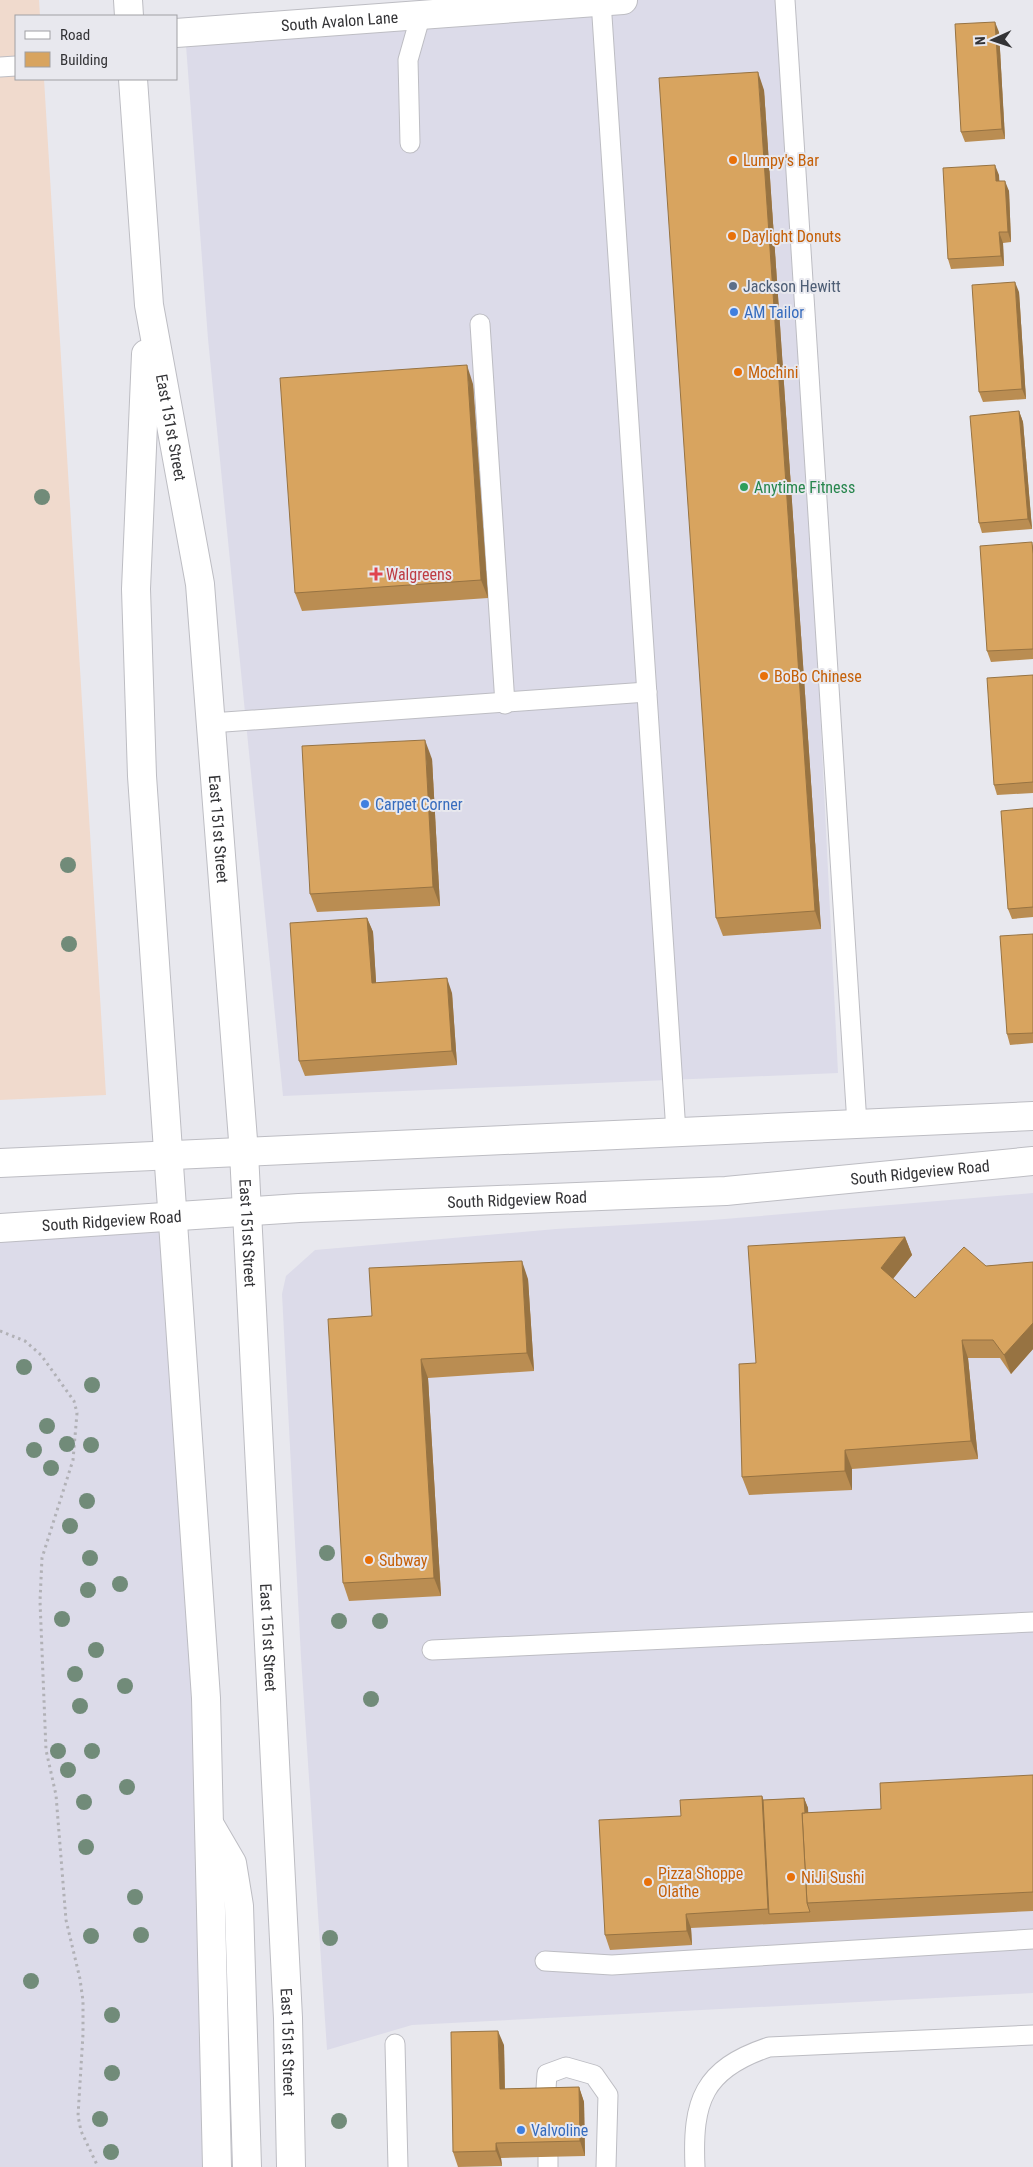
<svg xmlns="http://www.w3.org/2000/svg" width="1033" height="2167" font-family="'Roboto Condensed',sans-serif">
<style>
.built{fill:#dcdbe9}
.education{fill:#f0dacd}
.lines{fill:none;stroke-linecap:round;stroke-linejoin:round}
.lane-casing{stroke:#bdbdc3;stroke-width:21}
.street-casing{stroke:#bdbdc3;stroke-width:30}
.secondary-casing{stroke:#bdbdc3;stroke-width:30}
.primary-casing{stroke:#bdbdc3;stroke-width:30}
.path{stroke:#b1b1b6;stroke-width:3;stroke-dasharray:2.5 4;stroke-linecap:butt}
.lane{stroke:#fff;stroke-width:19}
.street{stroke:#fff;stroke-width:28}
.secondary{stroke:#fff;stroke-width:28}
.primary{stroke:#fff;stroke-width:28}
.tree{fill:#718b79}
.wall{fill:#ba8d52}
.shaded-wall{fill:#977342}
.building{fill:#d8a45f;stroke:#977342}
.food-dot{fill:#e8710a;stroke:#e8e8ee;stroke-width:2}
.service-dot{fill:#5c6f8a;stroke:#e8e8ee;stroke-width:2}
.shop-dot{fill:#3f7fe0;stroke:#e8e8ee;stroke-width:2}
.leisure-dot{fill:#2e9e5b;stroke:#e8e8ee;stroke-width:2}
.health-dot{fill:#e0444e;stroke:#e8e8ee;stroke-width:2}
.labels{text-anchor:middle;stroke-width:4;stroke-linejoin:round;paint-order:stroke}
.street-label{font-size:16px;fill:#333336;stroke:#e8e8ee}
.food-label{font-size:16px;fill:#c56008;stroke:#e8e8ee;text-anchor:start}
.service-label{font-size:16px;fill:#4e5e75;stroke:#e8e8ee;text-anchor:start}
.shop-label{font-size:16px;fill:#366cbe;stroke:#e8e8ee;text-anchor:start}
.leisure-label{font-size:16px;fill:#27864d;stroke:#e8e8ee;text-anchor:start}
.health-label{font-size:16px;fill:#be3a42;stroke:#e8e8ee;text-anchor:start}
</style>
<rect width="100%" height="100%" fill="#e8e8ee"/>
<g class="built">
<path d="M623,0H785L838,1073L283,1096L208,339L185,32Z"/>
<path d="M1033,1193V1993L412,2025L327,2050L301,1657L282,1294L286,1276L315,1250L556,1229L712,1220Z"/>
<path d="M173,1217L217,2167H0V1228Z"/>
</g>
<path class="education" d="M0,0H39L40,16H16V79H44L106,1095L0,1100Z"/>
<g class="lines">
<defs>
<g id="lane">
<path d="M785,0L857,1124"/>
<path d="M601,1L676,1132"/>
<path d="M0,67L16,66"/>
<path d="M410,143L408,60L421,14"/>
<path d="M480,324L505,704"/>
<path d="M211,723L647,692"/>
<path d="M432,1650L1033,1622"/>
<path d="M545,1961L612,1965L1033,1939"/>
<path d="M395,2044L398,2167"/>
<path d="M545,2103L547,2074L566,2067L594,2075L608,2095L606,2167"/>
<path d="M548,2157V2167"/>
<path d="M695,2167C692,2101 703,2069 769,2047L1033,2035"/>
</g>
<g id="street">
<path id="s1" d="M176,33L623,0"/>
</g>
<g id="secondary">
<path d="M0,1163L1033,1116"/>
<path id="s2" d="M0,1228L299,1208L726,1191L1033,1161"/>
</g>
<g id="primary">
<path d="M128,0L129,16"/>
<path id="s3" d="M133,79L149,305L200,584L244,1153L288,2018L291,2167"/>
<path d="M146,354L136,589L142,776L206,1698L217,2167"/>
<path d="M211,1827L232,1863L239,1906L247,2167"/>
</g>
</defs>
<use href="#lane" class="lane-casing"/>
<use href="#street" class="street-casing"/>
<use href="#secondary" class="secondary-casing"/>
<use href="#primary" class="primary-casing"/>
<path class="path" d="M0,1331L25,1341L41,1355L74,1401L77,1413L73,1460L42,1558L40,1601L46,1750L56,1795L66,1920L80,1979L83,2001V2034L78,2116L81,2131L98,2167"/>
<use href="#lane" class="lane"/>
<use href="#street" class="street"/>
<use href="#secondary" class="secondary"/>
<use href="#primary" class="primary"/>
</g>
<g class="tree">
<circle cx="42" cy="497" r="8"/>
<circle cx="68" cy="865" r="8"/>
<circle cx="69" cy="944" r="8"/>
<circle cx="24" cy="1367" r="8"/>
<circle cx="92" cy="1385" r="8"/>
<circle cx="47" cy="1426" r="8"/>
<circle cx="67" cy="1444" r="8"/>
<circle cx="91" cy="1445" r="8"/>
<circle cx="34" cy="1450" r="8"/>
<circle cx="51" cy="1468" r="8"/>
<circle cx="87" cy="1501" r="8"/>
<circle cx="70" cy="1526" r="8"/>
<circle cx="327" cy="1553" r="8"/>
<circle cx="90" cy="1558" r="8"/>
<circle cx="120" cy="1584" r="8"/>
<circle cx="88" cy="1590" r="8"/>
<circle cx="62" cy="1619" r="8"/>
<circle cx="339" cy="1621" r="8"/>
<circle cx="380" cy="1621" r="8"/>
<circle cx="96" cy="1650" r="8"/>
<circle cx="75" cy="1674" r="8"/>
<circle cx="125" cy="1686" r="8"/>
<circle cx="371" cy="1699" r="8"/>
<circle cx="80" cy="1706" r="8"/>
<circle cx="58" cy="1751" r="8"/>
<circle cx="92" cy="1751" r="8"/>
<circle cx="68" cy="1770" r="8"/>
<circle cx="127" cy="1787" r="8"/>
<circle cx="84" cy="1802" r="8"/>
<circle cx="86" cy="1847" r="8"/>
<circle cx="135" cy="1897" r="8"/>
<circle cx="141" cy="1935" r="8"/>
<circle cx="91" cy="1936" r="8"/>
<circle cx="330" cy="1938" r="8"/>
<circle cx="31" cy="1981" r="8"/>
<circle cx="112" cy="2015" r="8"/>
<circle cx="112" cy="2073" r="8"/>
<circle cx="100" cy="2119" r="8"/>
<circle cx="339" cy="2121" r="8"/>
<circle cx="111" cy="2152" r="8"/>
</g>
<g class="wall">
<path d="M999,32L1005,139L965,142L961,132Z"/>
<path d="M764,90L821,929L723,936L716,918Z"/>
<path d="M999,175V181L1009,191L1011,242L1003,243L1004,266L951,269L948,259Z"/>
<path d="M1019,292L1026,399L983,402L979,392Z"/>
<path d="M473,384L488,598L302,611L295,593Z"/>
<path d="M1019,411L1023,422L1032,529L982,533L979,523Z"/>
<path d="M1033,544V659L991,662L987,651Z"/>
<path d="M1033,675V793L997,795L994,785Z"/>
<path d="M432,759L440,906L317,912L310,894Z"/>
<path d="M1033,808V917L1012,919L1008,909Z"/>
<path d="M367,918L373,932L376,983L452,993L457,1065L305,1076L299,1061Z"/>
<path d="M1033,934V1043L1010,1045L1007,1034Z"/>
<path d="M905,1237L912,1255L893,1279L915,1298L986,1266L1033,1262V1349L1011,1374L1000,1358H968L978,1459L852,1469V1490L749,1495L742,1477L756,1363Z"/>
<path d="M528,1279L534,1371L428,1378L441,1596L349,1601L343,1583L372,1316Z"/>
<path d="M1033,1775V1911L691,1928L692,1945L610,1950L605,1935L681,1816L762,1796L763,1800L804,1798L808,1808V1813L881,1809Z"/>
<path d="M504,2045L505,2089L579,2087L584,2102L585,2156L501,2158L502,2166L458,2167L453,2152Z"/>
</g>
<g class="shaded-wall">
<path d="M995,22L999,32L1005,139L1002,129Z"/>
<path d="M758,72L764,90L821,929L815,911Z"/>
<path d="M995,165L999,175L1000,192L996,181Z"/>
<path d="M1005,181L1009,191L1011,242L1008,232Z"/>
<path d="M999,232L1003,243L1004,266L1001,256Z"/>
<path d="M1015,282L1019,292L1026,399L1022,389Z"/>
<path d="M467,365L473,384L488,598L481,580Z"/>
<path d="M1019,411L1023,422L1032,529L1028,519Z"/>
<path d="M425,740L432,759L440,906L433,887Z"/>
<path d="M367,918L373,932L377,998L372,983Z"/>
<path d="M447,978L452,993L457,1065L452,1051Z"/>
<path d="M905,1237L912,1255L887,1286L881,1268Z"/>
<path d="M522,1261L528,1279L534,1371L527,1353Z"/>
<path d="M1033,1323V1349L1011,1374L1004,1355Z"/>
<path d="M962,1340L968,1358L978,1459L971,1441Z"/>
<path d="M421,1359L428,1378L441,1596L434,1578Z"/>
<path d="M845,1450L852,1469V1490L845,1471Z"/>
<path d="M762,1796L767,1810L769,1914L768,1909Z"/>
<path d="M804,1798L808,1808L813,1903H810Z"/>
<path d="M686,1914L691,1928L692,1945L687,1931Z"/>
<path d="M498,2031L504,2045L505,2103L500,2089Z"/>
<path d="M579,2087L584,2102L585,2156L580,2141Z"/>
<path d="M496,2143L501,2158L502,2166L496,2151Z"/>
</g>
<g class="building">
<path d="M995,22L1002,129L961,132L955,24Z"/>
<path d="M758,72L815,911L716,918L659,78Z"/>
<path d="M995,165L996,181H1005L1008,232H999L1001,256L948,259L943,168Z"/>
<path d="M1015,282L1022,389L979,392L972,285Z"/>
<path d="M467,365L481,580L295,593L280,378Z"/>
<path d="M1019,411L1028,519L979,523L970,416Z"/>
<path d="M1032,542L1033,554V649L987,651L980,546Z"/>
<path d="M1033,675V782L994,785L987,678Z"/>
<path d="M425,740L433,887L310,894L302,746Z"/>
<path d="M1033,808V907L1008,909L1001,811Z"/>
<path d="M367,918L372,983L447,978L452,1051L299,1061L290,923Z"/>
<path d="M1033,934V1033L1007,1034L1000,936Z"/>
<path d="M905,1237L881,1268L915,1298L964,1247L986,1266L1033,1262V1323L1004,1355L993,1340H962L971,1441L845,1450V1471L742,1477L739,1364L756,1363L748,1246Z"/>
<path d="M522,1261L527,1353L421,1359L434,1578L343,1583L328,1319L372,1316L369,1268Z"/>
<path d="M1033,1775V1892L807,1903L802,1813L881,1809L880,1783Z"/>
<path d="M762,1796L768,1909L686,1914L687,1931L605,1935L599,1820L681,1816L680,1800Z"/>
<path d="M804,1798L805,1813H802L807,1903L810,1912L769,1914L763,1800Z"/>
<path d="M498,2031L500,2089L579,2087L580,2141L496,2143V2151L453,2152L451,2032Z"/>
</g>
<g class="food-dot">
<circle cx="733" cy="160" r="5"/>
<circle cx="732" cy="236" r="5"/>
<circle cx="738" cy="372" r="5"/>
<circle cx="764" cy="676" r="5"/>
<circle cx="369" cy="1560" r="5"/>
<circle cx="791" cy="1877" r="5"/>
<circle cx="648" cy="1882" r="5"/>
</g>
<circle class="service-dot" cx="733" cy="286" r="5"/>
<g class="shop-dot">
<circle cx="734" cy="312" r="5"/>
<circle cx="365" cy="804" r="5"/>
<circle cx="521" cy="2130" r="5"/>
</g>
<circle class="leisure-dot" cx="744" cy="487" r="5"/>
<path class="health-dot" d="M373.5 566.5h5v5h5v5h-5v5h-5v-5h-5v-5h5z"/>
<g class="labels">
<g class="street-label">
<text dy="6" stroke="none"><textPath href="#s1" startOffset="164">South Avalon Lane</textPath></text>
<text dy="6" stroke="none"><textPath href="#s3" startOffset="351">East 151st Street</textPath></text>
<text dy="6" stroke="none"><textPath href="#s3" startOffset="756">East 151st Street</textPath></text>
<text dy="6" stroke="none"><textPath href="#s2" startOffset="922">South Ridgeview Road</textPath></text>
<text dy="6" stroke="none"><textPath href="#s2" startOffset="518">South Ridgeview Road</textPath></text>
<text dy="6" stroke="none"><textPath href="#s2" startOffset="112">South Ridgeview Road</textPath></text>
<text dy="6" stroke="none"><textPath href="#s3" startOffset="1161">East 151st Street</textPath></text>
<text dy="6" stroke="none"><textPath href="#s3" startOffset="1566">East 151st Street</textPath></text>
<text dy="6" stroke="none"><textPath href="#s3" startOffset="1971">East 151st Street</textPath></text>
</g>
<g class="food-label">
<text x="743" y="166">Lumpy's Bar</text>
<text x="742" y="242">Daylight Donuts</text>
<text x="748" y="378">Mochini</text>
<text x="774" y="682">BoBo Chinese</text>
<text x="379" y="1566">Subway</text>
<text x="658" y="1879">Pizza Shoppe<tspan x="658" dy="18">Olathe</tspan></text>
<text x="801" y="1883">NiJi Sushi</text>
</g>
<g class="service-label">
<text x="743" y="292">Jackson Hewitt</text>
</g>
<g class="shop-label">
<text x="744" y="318">AM Tailor</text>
<text x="375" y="810">Carpet Corner</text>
<text x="531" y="2136">Valvoline</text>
</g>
<g class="leisure-label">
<text x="754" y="493">Anytime Fitness</text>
</g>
<g class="health-label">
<text x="386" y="580">Walgreens</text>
</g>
</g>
<rect x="15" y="15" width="162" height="65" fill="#e8e8ee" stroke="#a0a0a4"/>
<rect x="25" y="31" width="25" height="8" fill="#ffffff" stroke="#a0a0a4"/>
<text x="60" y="40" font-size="15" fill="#333336">Road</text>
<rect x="25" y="52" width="25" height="15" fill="#d8a45f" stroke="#a0a0a4"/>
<text x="60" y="65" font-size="15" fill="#333336">Building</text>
<g transform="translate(993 40) rotate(267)" stroke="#e8e8ee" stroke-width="4" paint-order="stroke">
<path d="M0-4L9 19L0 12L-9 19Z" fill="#333336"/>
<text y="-8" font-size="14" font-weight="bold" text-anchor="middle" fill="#333336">N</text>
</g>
</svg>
